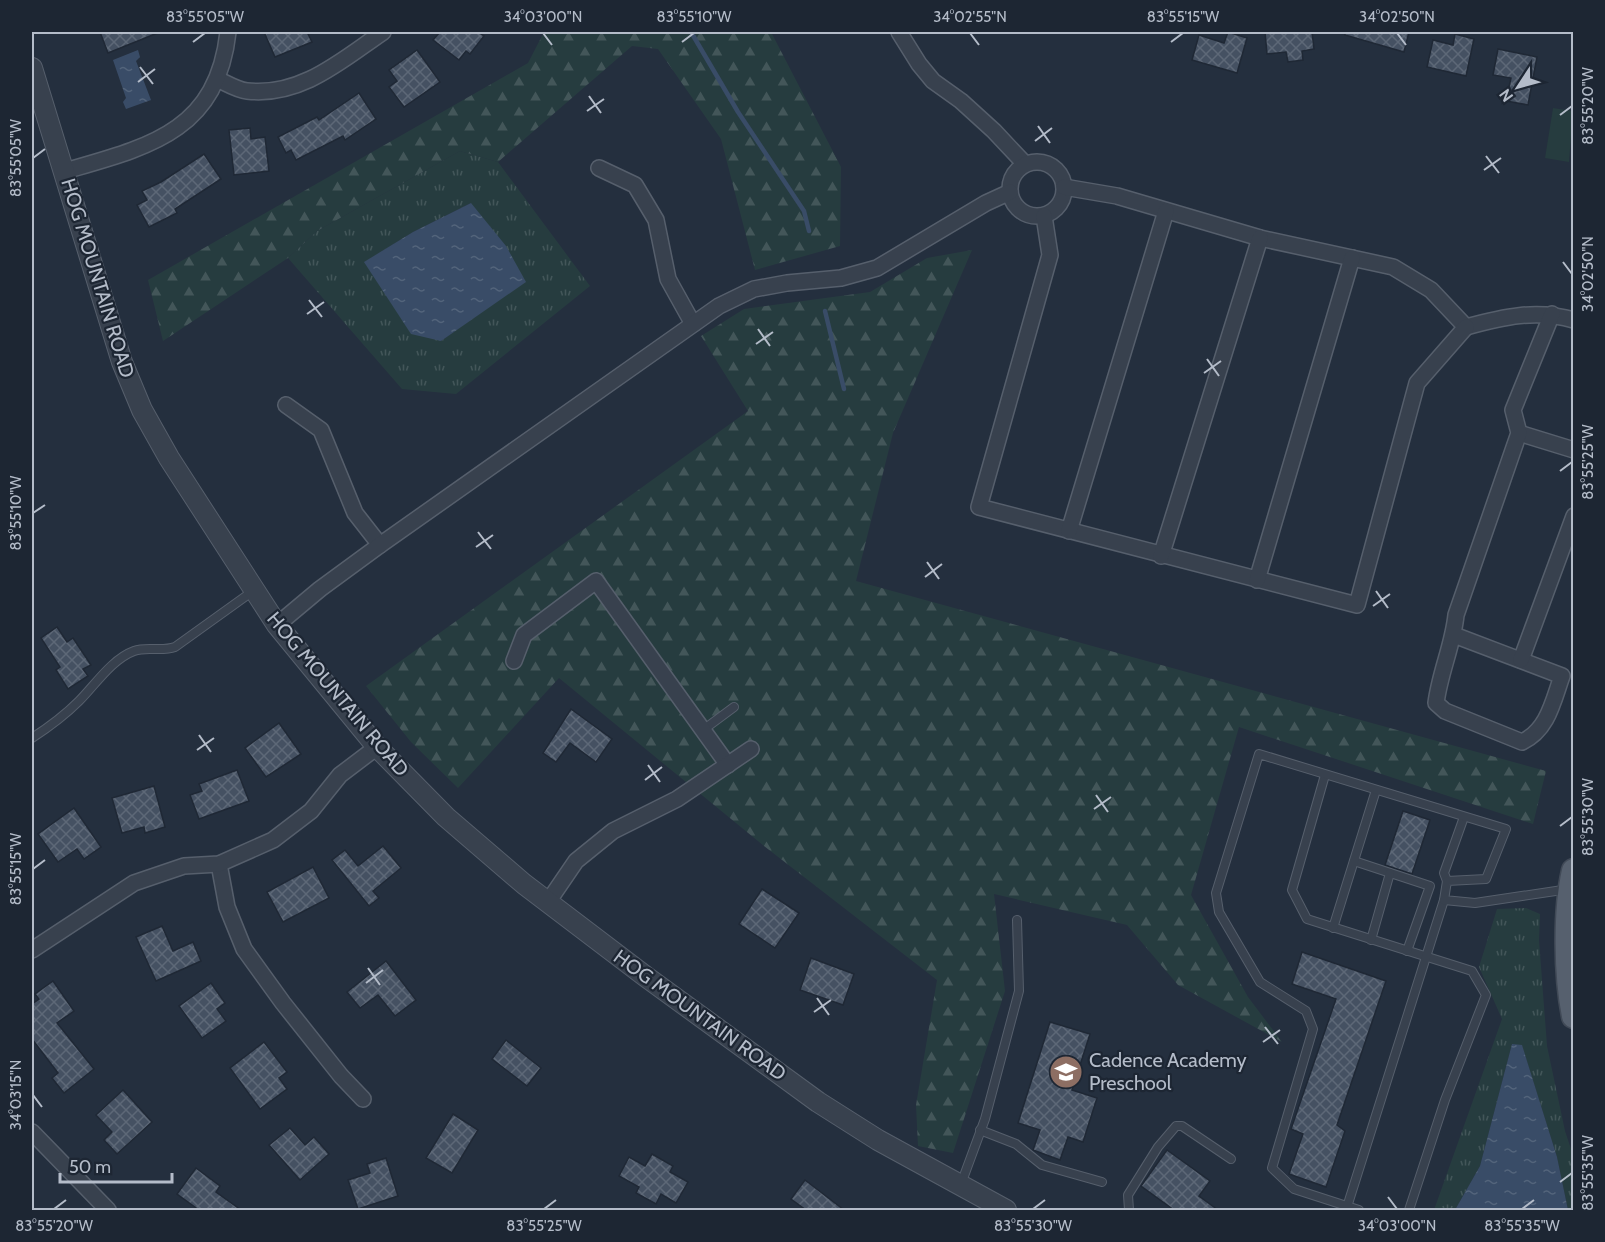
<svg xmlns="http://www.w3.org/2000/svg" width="1605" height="1242" font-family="Cabin,sans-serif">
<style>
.grass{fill:url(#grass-tufts);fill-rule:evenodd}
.forest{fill:url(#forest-firs)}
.park{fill:#263c3f}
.water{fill:url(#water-ripples)}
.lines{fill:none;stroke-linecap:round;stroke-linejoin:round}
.stream{stroke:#394c67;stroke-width:4.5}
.building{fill:url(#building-cross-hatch);stroke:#1f2835;stroke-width:1.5}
.service-casing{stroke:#565f6c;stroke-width:10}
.minor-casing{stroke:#565f6c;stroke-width:18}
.tertiary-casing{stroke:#565f6c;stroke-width:22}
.primary-casing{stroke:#414a57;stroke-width:27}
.service{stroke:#38414e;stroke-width:8}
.minor{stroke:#38414e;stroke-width:15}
.tertiary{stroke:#38414e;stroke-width:20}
.primary{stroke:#56606e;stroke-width:24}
.ticks{fill:none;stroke:#b4bcc9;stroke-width:2}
.labels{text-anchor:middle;stroke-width:4.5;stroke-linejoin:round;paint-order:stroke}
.street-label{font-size:20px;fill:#b4bcc9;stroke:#1d2633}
.poi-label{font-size:20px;fill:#b4bcc9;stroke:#1d2633;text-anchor:start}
.neatline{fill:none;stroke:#b4bcc9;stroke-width:2}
.ticks-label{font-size:15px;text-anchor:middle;fill:#b4bcc9}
</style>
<defs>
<pattern id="grass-tufts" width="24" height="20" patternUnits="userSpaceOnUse" patternTransform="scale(1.5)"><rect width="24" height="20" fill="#263c3f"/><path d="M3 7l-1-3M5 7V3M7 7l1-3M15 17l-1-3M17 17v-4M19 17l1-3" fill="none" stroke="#435659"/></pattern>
<pattern id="forest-firs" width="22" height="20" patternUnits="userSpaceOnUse" patternTransform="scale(1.5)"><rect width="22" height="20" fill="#263c3f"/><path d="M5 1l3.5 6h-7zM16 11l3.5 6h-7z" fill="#435659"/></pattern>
<pattern id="water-ripples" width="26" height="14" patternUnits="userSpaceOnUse" patternTransform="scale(1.5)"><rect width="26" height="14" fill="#394c67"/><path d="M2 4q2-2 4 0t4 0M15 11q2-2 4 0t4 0" fill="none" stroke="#53647b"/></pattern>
<pattern id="building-cross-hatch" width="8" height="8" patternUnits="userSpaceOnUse" patternTransform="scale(1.5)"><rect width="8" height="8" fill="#455162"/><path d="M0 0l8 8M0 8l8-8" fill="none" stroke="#5d6877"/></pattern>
</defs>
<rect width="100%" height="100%" fill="#242f3e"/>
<g class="grass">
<path d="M460,151L498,162L590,286L456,394L402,389L288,258L317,231ZM471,203L477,315L441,341L365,262L413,232Z"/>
<path d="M1526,908L1540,914L1539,940L1547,1046L1565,1131L1573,1155V1210H1568L1557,1157L1522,1046L1512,1044L1480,1166L1455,1210H1434L1502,1019L1479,967L1497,909Z"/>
</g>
<g class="forest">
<path d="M544,32H771L841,167L840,246L755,270L721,139L658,49L632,46L498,162L460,151L317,231L288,258L163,341L148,280L528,63Z"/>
<path d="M972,250L893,433L856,581L1546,771L1533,824L1239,727L1191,895L1248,997L1282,1042L1178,985L1127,925L994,894L1005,991L953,1153L918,1146L916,1105L937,980L764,846L559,678L458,788L411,742L366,686L748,411L701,336L744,309L870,292L927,258Z"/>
</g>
<path class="park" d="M1553,108L1573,111L1569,162L1545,158Z"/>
<g class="water">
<path d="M138,50L140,57L136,61L151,100L126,109L123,102L126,98L113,60Z"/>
<path d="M471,203L506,246L526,282L441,341L411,334L364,262L413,232Z"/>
<path d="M1512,1044L1522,1045L1557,1157L1568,1210H1455L1480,1166Z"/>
</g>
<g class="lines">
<g class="stream">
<path d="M691,32L738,112L804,211L809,231"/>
<path d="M825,311L844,389"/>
</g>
</g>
<g class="building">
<path d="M100,32H160L108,53Z"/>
<path d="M264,32H307L312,42L275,57Z"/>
<path d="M440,32H478L484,36L470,54L466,51L459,60L433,40Z"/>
<path d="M1228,32L1247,38L1237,73L1192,60L1199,35L1224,43Z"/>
<path d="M1265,32H1312L1314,49L1302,51L1303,60L1288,62L1286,52L1267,54Z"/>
<path d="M1345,32H1409L1404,52L1345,35Z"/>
<path d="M1455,34L1474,39L1466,76L1427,67L1433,40L1453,45Z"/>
<path d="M1498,49L1537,57L1528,105L1506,101L1511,78L1493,75Z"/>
<path d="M417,50L440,82L404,107L389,87L397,81L389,70Z"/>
<path d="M359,93L376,119L345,140L343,136L296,160L291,150L286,153L278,137L317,117L319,120Z"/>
<path d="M250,128L251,139L265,137L269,171L234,175L229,130Z"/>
<path d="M204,154L221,179L175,209L177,213L149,227L137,205L147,200L142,191L161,182Z"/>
<path d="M57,627L67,642L73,638L91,665L83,669L88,676L68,689L56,670L60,667L41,638Z"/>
<path d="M571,709L612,739L596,762L570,743L556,762L543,753Z"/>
<path d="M279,723L301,754L266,777L245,748Z"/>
<path d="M237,770L249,801L199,819L190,795L202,791L199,784Z"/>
<path d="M154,786L165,827L145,833L144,827L122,833L112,798Z"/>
<path d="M74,808L101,847L84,859L77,849L58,862L38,834Z"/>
<path d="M1403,811L1430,820L1412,874L1385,865Z"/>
<path d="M383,846L401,868L373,891L379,898L369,906L332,860L345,850L358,866Z"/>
<path d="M313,867L329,898L283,922L267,892Z"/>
<path d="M762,889L799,913L775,948L739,924Z"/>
<path d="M162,926L173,951L193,942L201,961L156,981L136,937Z"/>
<path d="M1302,952L1386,981L1337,1125L1345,1131L1326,1187L1289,1174L1303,1134L1291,1129L1336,999L1292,984Z"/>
<path d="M811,958L854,974L843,1005L800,990Z"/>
<path d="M386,961L416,1000L395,1016L378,995L360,1008L347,992Z"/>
<path d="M53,981L74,1011L57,1023L94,1069L64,1093L52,1078L58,1073L32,1039V1004L39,999L35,994Z"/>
<path d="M211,983L225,1003L217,1009L226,1021L202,1038L179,1006Z"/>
<path d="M1050,1022L1090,1034L1072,1090L1097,1098L1083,1142L1068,1137L1060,1160L1033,1150L1040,1130L1018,1123Z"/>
<path d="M506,1040L541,1068L527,1086L492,1059Z"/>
<path d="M264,1042L287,1072L279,1078L287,1089L260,1109L230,1068Z"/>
<path d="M123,1090L152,1122L117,1154L104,1140L112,1132L96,1115Z"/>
<path d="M453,1114L478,1130L452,1173L426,1158Z"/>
<path d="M290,1128L305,1145L314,1137L329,1154L300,1180L269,1145Z"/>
<path d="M1167,1150L1210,1181L1199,1196L1218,1210H1174L1141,1186Z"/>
<path d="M652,1154L673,1166L670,1172L688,1182L676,1203L661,1194L656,1204L636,1193L639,1187L619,1176L629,1157L645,1166Z"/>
<path d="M386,1158L398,1196L358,1209L348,1180L370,1173L367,1164Z"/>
<path d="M196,1168L220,1186L216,1192L241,1210H199L177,1194Z"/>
<path d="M805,1180L844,1210H806L791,1199Z"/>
</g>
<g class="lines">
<defs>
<g id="service">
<path d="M703,730L734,707"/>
<path d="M32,738C49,727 65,715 79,701C95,685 112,659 134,651C147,646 161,652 175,647L253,591"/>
<path d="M1325,775L1292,890L1307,919L1472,971L1486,995L1445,1100L1409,1210"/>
<path d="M1354,861L1430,886L1407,951"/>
<path d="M1447,881L1444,873L1464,817"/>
<path d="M1333,928L1376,790"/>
<path d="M1371,940L1390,873"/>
<path d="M980,1130L1016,1144L1042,1165L1102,1182"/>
<path d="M961,1184L985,1119L1019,991L1017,920"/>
<path d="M1347,1207L1444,900"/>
<path d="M1129,1210L1128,1195L1158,1147L1176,1126H1182L1231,1159"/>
<path d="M1359,1210L1294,1189L1272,1168L1313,1029L1306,1011L1260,982L1219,912L1216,893L1259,754L1506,829L1486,879L1447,881L1444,900L1475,903L1569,889"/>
</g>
<g id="minor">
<path d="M899,32L919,64L933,81L961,101L994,131L1025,164"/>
<path d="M217,79C226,83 237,90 247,91C301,97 342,60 383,32"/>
<circle cx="1037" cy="189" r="27"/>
<path d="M599,168L635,185L656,220L668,279L693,324"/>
<path d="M65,171C148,147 217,132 228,32"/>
<path d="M1064,187L1117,196L1260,238L1393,267L1431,290L1466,327C1503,317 1536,309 1574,320"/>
<path d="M1044,216L1050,255L979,507L1357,605L1417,383L1466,327"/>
<path d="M286,405L321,430L355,513L380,545"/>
<path d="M1519,433L1574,450"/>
<path d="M1069,531L1166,211"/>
<path d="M1161,556L1260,238"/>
<path d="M1257,580L1352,258"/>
<path d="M277,625L320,589L380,545L719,306L754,289L787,283L841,278L877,268L986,203L1010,192"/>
<path d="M1454,635L1562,676C1553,701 1548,730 1522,742L1445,711L1436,703C1440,672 1453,645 1456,615L1519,433L1513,410L1552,314"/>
<path d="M1521,660L1574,516"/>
<path d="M514,661L524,635L596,581L728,765"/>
<path d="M219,864L227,907L244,949L283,1003L341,1076L363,1099"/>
<path d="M548,902L576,861L613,831L677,799L751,749"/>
<path d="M32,950L134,883L184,866L219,864L273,840L311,811L340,775L377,747"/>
<path d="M32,1132L108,1210"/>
</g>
<path id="tertiary" d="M32,68L122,362L142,410L169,458L277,625L377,747L446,817L524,884L645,976L818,1102L878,1140L1006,1210"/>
<path id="primary" d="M1574,871C1565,911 1566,976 1574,1016"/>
</defs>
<use href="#service" class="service-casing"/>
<use href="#minor" class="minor-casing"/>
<use href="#tertiary" class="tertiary-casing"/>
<use href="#primary" class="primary-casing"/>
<use href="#service" class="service"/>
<use href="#minor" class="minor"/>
<use href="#tertiary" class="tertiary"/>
<use href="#primary" class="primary"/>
</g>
<path class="ticks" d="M543,33L552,45M970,33L979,45M1397,33L1406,45M193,42L205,33M682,42L694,33M1171,42L1183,33M140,67L153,84M138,82L155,69M589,96L601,113M587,111L604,99M1560,115L1572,106M1038,126L1050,143M1035,141L1052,128M1486,156L1499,173M33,158L45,149M1484,170L1501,158M1563,262L1572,274M309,300L322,317M307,314L324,302M758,329L770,346M756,344L773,332M1207,359L1219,376M1204,373L1221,361M1560,471L1572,462M33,513L45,505M478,532L491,549M476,547L493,535M927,562L939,579M925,577L942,564M1376,591L1388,608M1373,606L1390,594M199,735L211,752M197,750L214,738M648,765L660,782M645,780L662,767M1096,795L1108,812M1094,809L1111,797M1560,826L1572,817M33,869L45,860M368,968L380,985M366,983L383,970M817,998L829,1015M814,1012L831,1000M1265,1027L1278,1044M1263,1042L1280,1030M33,1095L42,1107M1560,1182L1572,1173M1388,1197L1397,1209M54,1209L66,1200M544,1209L556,1200M1033,1209L1045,1200M1522,1209L1534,1200"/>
<defs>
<symbol id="school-disc" viewBox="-11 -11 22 22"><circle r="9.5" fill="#8d6e63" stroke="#1d2633"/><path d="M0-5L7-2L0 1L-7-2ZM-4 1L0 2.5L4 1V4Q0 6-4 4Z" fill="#fff"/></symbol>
</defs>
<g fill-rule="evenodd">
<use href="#school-disc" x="1047" y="1053" width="38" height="38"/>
</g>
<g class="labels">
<g class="street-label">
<text transform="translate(98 278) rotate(73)" y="7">HOG MOUNTAIN ROAD</text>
<text transform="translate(338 694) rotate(50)" y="7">HOG MOUNTAIN ROAD</text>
<text transform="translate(700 1015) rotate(36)" y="7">HOG MOUNTAIN ROAD</text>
</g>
<g class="poi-label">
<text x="1089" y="1067">Cadence Academy<tspan x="1089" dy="23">Preschool</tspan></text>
</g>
</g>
<rect width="1605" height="1242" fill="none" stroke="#1d2633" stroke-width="66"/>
<g transform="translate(1518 87) rotate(234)" stroke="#1d2633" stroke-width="4.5" paint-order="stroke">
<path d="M0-4.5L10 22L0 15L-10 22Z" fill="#b4bcc9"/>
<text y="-9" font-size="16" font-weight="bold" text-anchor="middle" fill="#b4bcc9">N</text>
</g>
<path d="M60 1173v9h112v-9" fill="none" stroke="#b4bcc9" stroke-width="3"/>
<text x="69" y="1173" font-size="18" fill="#b4bcc9" stroke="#1d2633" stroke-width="4.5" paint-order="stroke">50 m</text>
<rect x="33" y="33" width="1539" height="1176" class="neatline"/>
<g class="ticks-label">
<text x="205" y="22">83°55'05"W</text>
<text x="543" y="22">34°03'00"N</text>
<text x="694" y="22">83°55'10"W</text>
<text x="970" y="22">34°02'55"N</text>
<text x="1183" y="22">83°55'15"W</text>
<text x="1397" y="22">34°02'50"N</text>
<text transform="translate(1588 106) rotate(-90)" y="5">83°55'20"W</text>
<text transform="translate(16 158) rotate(-90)" y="5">83°55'05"W</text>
<text transform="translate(1588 274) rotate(-90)" y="5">34°02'50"N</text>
<text transform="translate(1588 462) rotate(-90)" y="5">83°55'25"W</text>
<text transform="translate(16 513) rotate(-90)" y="5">83°55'10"W</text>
<text transform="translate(1588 817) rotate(-90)" y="5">83°55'30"W</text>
<text transform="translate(16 869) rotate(-90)" y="5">83°55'15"W</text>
<text transform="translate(16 1095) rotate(-90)" y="5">34°03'15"N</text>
<text transform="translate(1588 1173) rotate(-90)" y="5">83°55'35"W</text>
<text x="54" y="1231">83°55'20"W</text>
<text x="544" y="1231">83°55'25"W</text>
<text x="1033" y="1231">83°55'30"W</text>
<text x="1397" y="1231">34°03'00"N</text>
<text x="1522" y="1231">83°55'35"W</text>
</g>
</svg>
